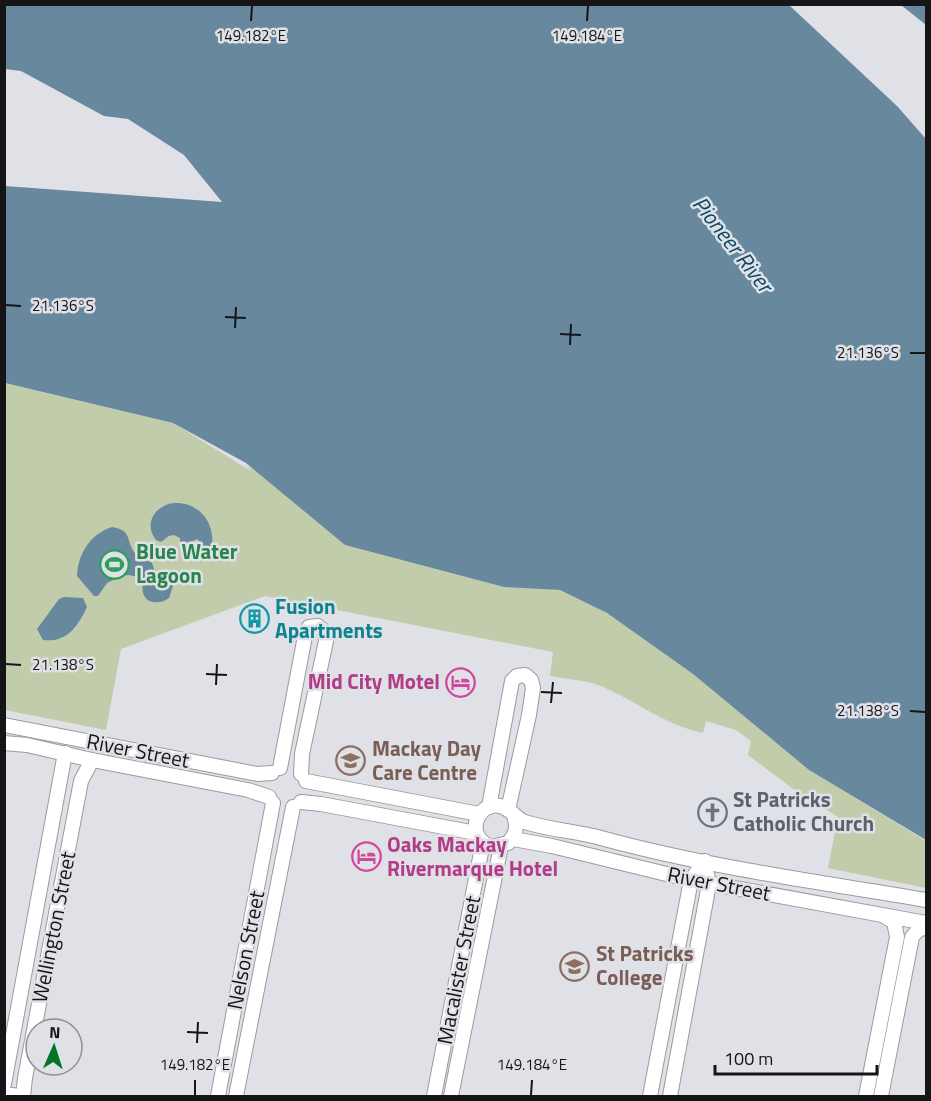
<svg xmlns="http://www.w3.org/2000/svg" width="931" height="1101" font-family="'Titillium Web',sans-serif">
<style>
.green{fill:#c1ccaa}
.water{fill:#68889d}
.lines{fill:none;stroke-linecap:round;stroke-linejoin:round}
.minor-casing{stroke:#9a9aa1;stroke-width:16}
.minor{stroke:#fff;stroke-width:14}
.ticks{fill:none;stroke:#151518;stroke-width:2}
.labels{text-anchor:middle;stroke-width:5;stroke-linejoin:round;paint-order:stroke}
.leisure-label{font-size:21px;font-weight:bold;fill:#27864d;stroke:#e0e0e7;text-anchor:start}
.culture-label{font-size:21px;font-weight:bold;fill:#0d838f;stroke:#e0e0e7;text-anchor:start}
.hotel-label{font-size:21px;font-weight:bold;fill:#b23c85;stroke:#e0e0e7;text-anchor:end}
.education-label{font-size:21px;font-weight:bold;fill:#785e54;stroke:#e0e0e7;text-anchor:start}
.street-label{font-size:21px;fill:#151518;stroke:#e0e0e7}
.worship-label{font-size:21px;font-weight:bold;fill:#5b616d;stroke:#e0e0e7;text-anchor:start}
.water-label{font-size:22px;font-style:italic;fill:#074866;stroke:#e0e0e7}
.ticks-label{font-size:15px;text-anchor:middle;fill:#151518;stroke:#e0e0e7;stroke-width:5;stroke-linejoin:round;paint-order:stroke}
</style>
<rect width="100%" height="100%" fill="#e0e0e7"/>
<path class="green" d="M4,383L173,423L251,471L246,465L256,471L345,545L504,587L560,590L607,613L693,674L809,770L926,841V888L828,868L838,817L792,788L748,755L751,741L736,730L706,721L703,733C665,725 636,701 601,686C586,680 566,679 550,676L553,652L265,596L121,649L106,730L5,710Z"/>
<g class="water">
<path d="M5,4L789,5L897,106L926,139V840L809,770L693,674L607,613L560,590L504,587L345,545L246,463L173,423L5,383V186L222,202L184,155L128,119L104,116L21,71L5,69Z"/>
<path d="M901,5H926V25Z"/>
<path d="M174,503C198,502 215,521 212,546L204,547L197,539L182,547L180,545V538L174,535L169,536L161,542L156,540C143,524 155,505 174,503Z"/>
<path d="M112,527C132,530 126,540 134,552C138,557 147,559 152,563L155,572L169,579L173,586L169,598C161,604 147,605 143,593C142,589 143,583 142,578L129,575L121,576L107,583L98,596H94L77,576C78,554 90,534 112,527Z"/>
<path d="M64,597L83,598L87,607C78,626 67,643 43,640L37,629L59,599Z"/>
</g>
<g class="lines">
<defs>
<g id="minor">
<path d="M4,725L257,774L272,773"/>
<path d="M4,743L27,745L92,760L248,790L269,797"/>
<path d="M280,768L305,636L309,627L318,626L325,632L326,641L302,754L301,774"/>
<path d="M306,781L479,814"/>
<path d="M301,802L321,804L476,833"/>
<path d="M489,807L512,681L517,676L525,675L531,680L533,688L529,715L508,810"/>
<path d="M514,816C518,827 516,835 508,843L492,847C459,836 482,793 507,809C514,813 517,819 525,822C549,830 576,831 601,838C707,867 818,882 926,900"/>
<path d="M513,839L552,846L691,880L926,923"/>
<path d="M4,1084L65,753"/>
<path d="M4,1094L19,1096"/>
<path d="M23,1096L25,1078L81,781L92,760"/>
<path d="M218,1096L273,803"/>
<path d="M236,1096L293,807"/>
<path d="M434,1096L483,842"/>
<path d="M451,1096L501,846"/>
<path d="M650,1096L691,880L705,861"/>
<path d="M670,1096L709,884L707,874"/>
<path d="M866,1096L897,937L894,922L884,916"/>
<path d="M881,1096L912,937L919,929L926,928"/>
</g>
</defs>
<use href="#minor" class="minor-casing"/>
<use href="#minor" class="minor"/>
</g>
<path class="ticks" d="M251,21L252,6M587,21L588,6M6,305L21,306M225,317L246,318M235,328L236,307M560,334L581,335M570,345L571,324M910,353H925M6,664L21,665M206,674L227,675M216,685L217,664M541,692L562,693M551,703L553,682M910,711L925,712M187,1032L208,1033M197,1043L198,1022M195,1095V1080M531,1095L532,1080"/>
<defs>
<symbol id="stadium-ring" viewBox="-11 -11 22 22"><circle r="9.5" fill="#e0e0e7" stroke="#2e9e5b" stroke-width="1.5"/><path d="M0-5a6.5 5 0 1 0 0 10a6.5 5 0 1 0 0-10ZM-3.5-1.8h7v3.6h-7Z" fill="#2e9e5b"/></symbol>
<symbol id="building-ring" viewBox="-11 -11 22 22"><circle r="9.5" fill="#e0e0e7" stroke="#0f9aa8" stroke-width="1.5"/><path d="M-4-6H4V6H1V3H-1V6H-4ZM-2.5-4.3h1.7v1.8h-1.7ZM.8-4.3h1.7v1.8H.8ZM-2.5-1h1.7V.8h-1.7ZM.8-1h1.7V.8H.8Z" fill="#0f9aa8"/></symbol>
<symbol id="hotel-ring" viewBox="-11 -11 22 22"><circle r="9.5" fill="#e0e0e7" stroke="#d1479c" stroke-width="1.5"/><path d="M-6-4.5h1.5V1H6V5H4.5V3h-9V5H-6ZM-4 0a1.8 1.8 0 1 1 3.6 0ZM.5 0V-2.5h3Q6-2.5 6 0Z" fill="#d1479c"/></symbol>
<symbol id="school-ring" viewBox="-11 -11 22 22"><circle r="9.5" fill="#e0e0e7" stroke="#8d6e63" stroke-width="1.5"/><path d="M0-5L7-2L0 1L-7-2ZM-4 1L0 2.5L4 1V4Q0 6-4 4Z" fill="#8d6e63"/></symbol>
<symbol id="church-ring" viewBox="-11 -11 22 22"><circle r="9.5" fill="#e0e0e7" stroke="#6b7280" stroke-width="1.5"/><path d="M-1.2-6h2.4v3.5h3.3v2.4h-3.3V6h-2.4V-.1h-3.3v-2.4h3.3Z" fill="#6b7280"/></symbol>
</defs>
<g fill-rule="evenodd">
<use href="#stadium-ring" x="98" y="548" width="33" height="33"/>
<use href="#building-ring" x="238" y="602" width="33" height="33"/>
<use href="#hotel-ring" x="444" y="666" width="33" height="33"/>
<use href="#school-ring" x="334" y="744" width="33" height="33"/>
<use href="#church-ring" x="696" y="796" width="33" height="33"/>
<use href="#hotel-ring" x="350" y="840" width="33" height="33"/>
<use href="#school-ring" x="558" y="950" width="33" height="33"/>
</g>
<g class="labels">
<g class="leisure-label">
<text x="136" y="559">Blue Water<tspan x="136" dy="24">Lagoon</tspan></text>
</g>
<g class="culture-label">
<text x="275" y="614">Fusion<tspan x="275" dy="24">Apartments</tspan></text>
</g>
<g class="hotel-label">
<text x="440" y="689">Mid City Motel</text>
<text x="387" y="852" text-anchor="start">Oaks Mackay<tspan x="387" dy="24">Rivermarque Hotel</tspan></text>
</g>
<g class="education-label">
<text x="372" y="756">Mackay Day<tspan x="372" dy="24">Care Centre</tspan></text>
<text x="596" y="961">St Patricks<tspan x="596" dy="24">College</tspan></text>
</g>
<g class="street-label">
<text transform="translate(138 751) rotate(11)" y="7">River Street</text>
<text transform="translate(719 884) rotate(11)" y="7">River Street</text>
<text transform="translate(54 927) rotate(-79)" y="7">Wellington Street</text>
<text transform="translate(246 950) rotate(-79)" y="7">Nelson Street</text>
<text transform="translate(459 970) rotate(-79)" y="7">Macalister Street</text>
</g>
<g class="worship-label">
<text x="733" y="807">St Patricks<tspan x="733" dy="24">Catholic Church</tspan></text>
</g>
<g class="water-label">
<text transform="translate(733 244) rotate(52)" y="8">Pioneer River</text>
</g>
</g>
<g class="ticks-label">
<text x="251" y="41">149.182°E</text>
<text x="587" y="41">149.184°E</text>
<text x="63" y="311">21.136°S</text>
<text x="868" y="358">21.136°S</text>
<text x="63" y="670">21.138°S</text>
<text x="868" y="716">21.138°S</text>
<text x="195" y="1070">149.182°E</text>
<text x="532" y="1070">149.184°E</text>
</g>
<rect width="931" height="1101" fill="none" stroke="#151518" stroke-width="12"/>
<g transform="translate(54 1047) rotate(3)"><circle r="28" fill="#e0e0e7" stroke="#8f8f94" stroke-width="1.5"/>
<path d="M0-4.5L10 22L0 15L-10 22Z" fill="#007428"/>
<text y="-9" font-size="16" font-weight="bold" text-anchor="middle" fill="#151518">N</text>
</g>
<path d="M715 1065v9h162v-9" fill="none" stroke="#151518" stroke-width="3"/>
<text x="724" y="1065" font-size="18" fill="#151518" stroke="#e0e0e7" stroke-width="4.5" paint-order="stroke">100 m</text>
</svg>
